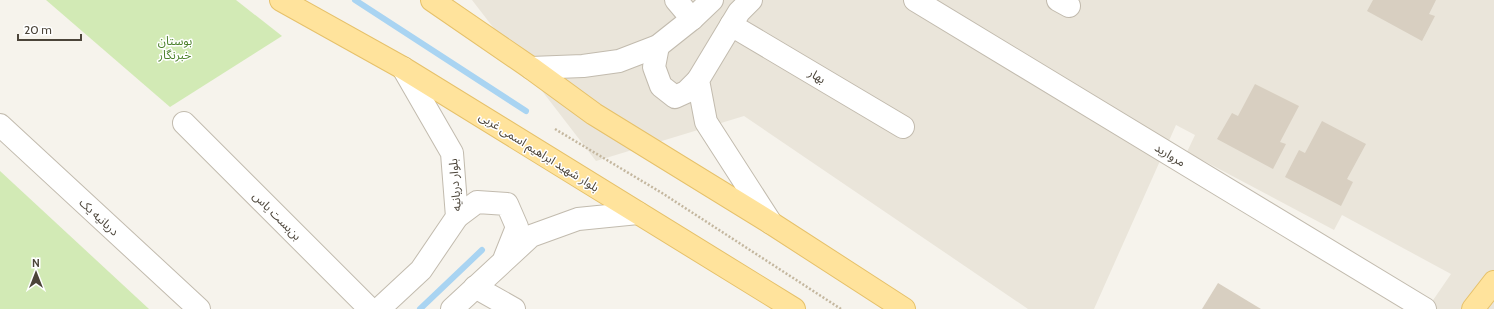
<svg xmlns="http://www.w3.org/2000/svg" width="1494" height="309" font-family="Cabin,'Noto Sans Arabic',sans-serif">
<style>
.residential{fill:#eae5da}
.green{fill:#d2eab5}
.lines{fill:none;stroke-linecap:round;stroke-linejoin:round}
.stream{stroke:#a9d4f2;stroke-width:6}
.building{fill:#d8cfc1}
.minor-casing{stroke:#c2bbae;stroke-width:24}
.major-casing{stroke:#e6c16a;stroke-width:24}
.path{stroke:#c4b79f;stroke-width:2.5;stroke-dasharray:2 2;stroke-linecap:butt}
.minor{stroke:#fff;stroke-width:22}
.major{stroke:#ffe39c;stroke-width:22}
.labels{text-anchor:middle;stroke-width:3;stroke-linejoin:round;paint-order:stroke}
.park-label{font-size:12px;fill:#4a7f2a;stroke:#fff}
.street-label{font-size:12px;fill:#4b4439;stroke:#fff}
</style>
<rect width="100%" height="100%" fill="#f6f3ec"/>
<path class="residential" d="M472,0H1494V309H1427L1451,274L1342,215L1334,230L1187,152L1195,135L1176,125L1094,309H1028L744,116L596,161Z"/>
<g class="green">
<path d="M46,0H236L282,36L170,107Z"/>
<path d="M0,171L149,309H0Z"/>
</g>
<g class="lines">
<g class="stream">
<path d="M355,0L526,111"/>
<path d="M420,309L482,250"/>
</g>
</g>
<g class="building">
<path d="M1373,0H1436L1429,14L1435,16L1422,41L1367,11Z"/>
<path d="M1255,84L1299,106L1280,142L1286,144L1273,169L1217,139L1232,113L1238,116Z"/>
<path d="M1322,121L1366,144L1347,179L1353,182L1341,206L1285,177L1299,150L1305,153Z"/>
<path d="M1218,283L1261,309H1202Z"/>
</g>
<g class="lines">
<defs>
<g id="minor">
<path d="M676,0L692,19"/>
<path d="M751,0L739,12L698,80L706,122L771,223"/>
<path d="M915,0L1425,309"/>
<path d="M1058,0L1069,6"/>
<path d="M731,25L903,127"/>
<path d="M658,46L654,67L661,86L675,97L686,92L698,80"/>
<path d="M531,68L583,66L619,61L658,46L692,19L712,0"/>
<path d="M184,123L370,309"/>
<path d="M0,125L199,309"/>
<path d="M457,217L477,202L507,204L517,227L505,257"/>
<path d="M475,287L514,309"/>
<path d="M379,309L421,270L457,217L452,153L403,68"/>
<path d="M452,309L531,236L578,219L638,213"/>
</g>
<g id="major">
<path d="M281,0L403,68L794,309"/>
<path d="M432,0L531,68L594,114L771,223L904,309"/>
<path d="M1473,309L1494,282"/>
</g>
</defs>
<use href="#minor" class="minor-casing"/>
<use href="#major" class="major-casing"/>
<path class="path" d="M555,129L662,193L841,309"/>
<use href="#minor" class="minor"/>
<use href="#major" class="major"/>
</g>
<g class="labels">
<g class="park-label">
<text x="175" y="45">بوستان<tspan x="175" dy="14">خبرنگار</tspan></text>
</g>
<g class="street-label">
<text transform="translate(817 76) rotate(31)" y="4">بهار</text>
<text transform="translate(539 152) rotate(32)" y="4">بلوار شهید ابراهیم اسمی غربی</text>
<text transform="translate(1170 155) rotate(31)" y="4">مروارید</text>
<text transform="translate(455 185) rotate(-94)" y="4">بلوار دریانیه</text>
<text transform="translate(277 216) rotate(45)" y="4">بن‌بست یاس</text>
<text transform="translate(99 217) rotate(43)" y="4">دریانیه یک</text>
</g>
</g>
<g transform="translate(36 273)" stroke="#ffffff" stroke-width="3" paint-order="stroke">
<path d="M0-3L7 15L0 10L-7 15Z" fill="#4b4439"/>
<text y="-6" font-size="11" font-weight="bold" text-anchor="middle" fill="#4b4439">N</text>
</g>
<path d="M18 34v6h63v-6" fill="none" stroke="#4b4439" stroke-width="2"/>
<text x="24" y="34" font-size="12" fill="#4b4439" stroke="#ffffff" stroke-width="3" paint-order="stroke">20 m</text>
</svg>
